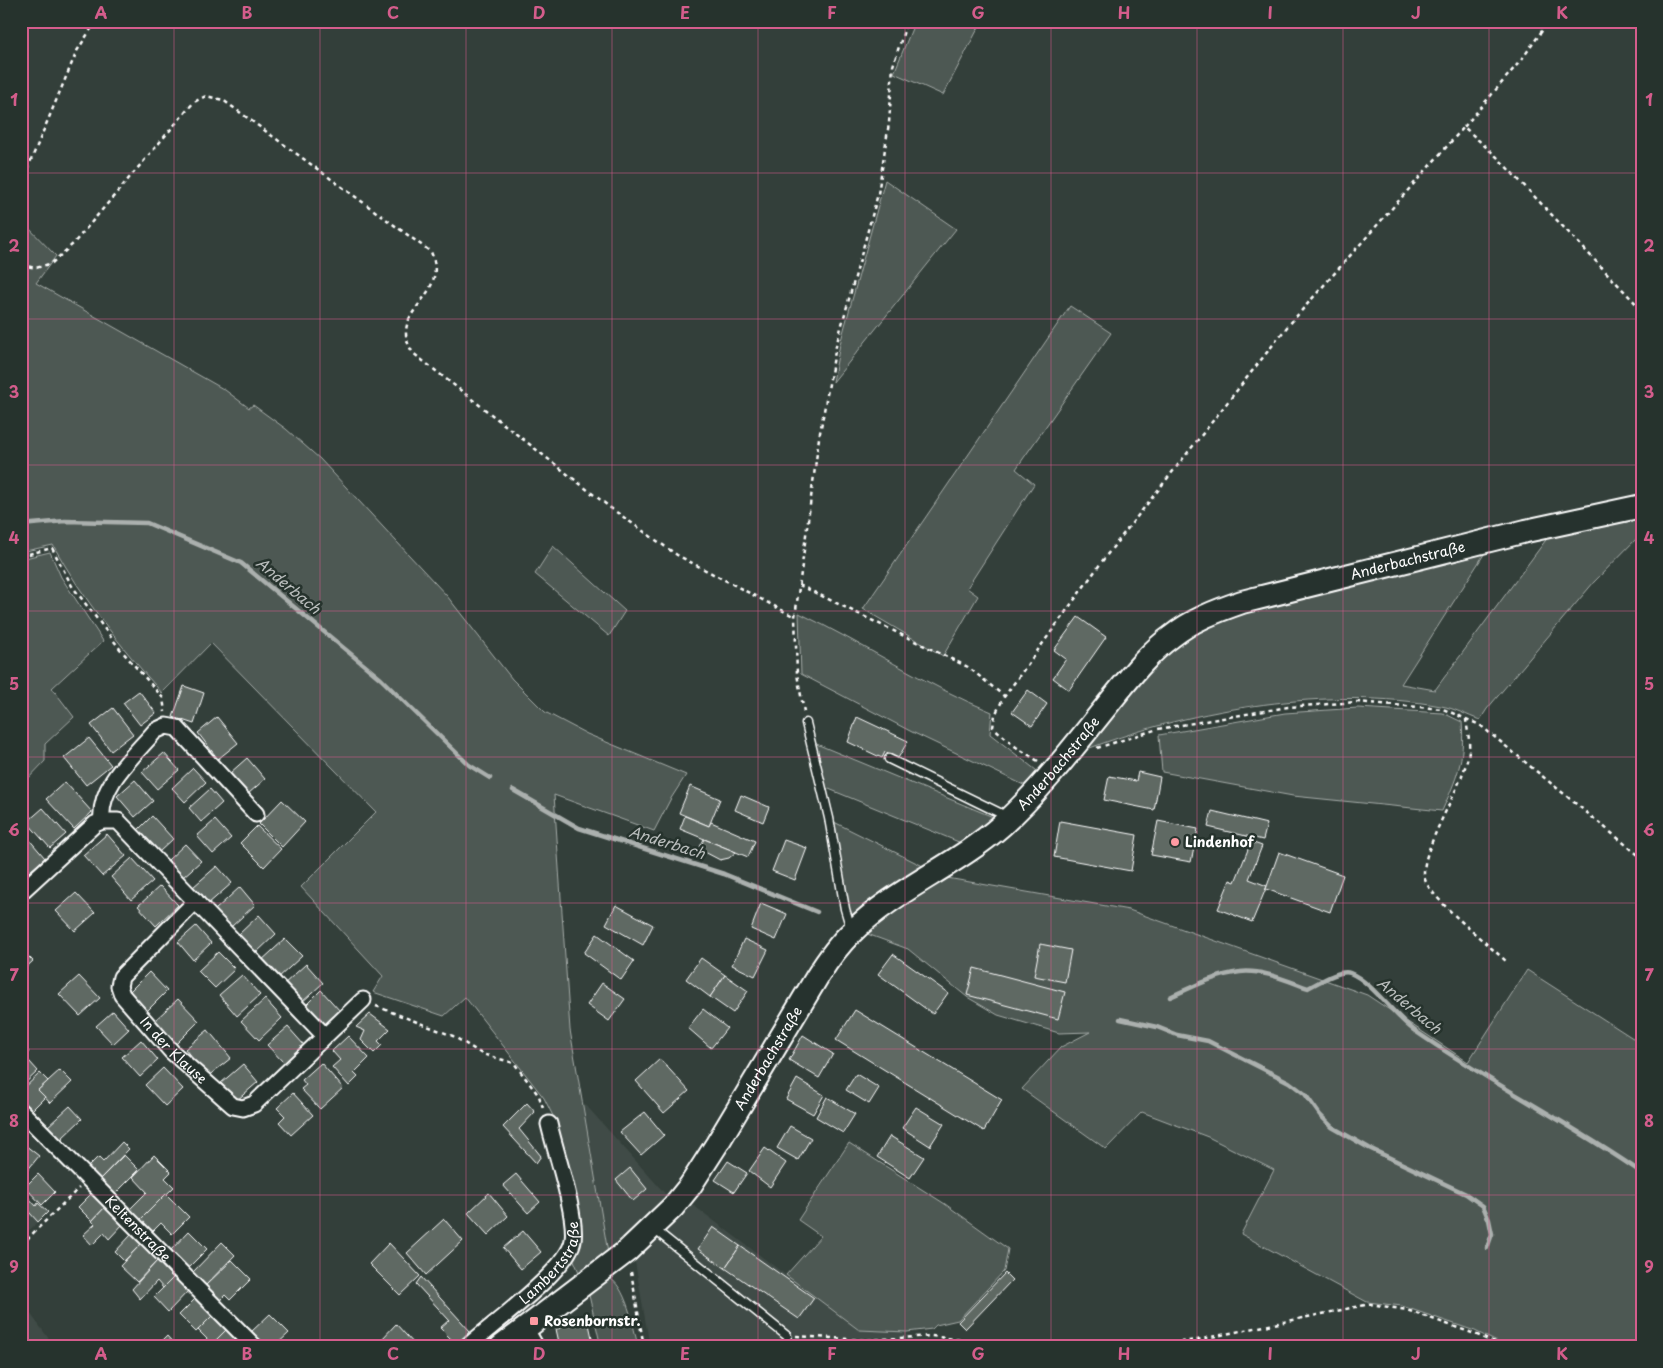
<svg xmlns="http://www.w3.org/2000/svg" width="1663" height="1368" font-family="'Playpen Sans',sans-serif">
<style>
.built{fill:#404c47}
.green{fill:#4d5853;stroke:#a6aca9}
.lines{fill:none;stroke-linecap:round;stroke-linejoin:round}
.stream{stroke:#abb0ae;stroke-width:4.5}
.building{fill:#5f6964;stroke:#fff}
.lane-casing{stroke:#fff;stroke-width:11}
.street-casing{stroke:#fff;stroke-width:19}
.secondary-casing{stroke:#fff;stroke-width:26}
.path{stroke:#fff;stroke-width:2.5;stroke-dasharray:4 4;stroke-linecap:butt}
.lane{stroke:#26332d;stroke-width:8}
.street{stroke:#26332d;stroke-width:15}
.secondary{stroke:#26332d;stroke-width:22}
.grid{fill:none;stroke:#d45d8c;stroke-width:1;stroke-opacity:0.55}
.poi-dot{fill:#ff9aa2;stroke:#26332d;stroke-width:2}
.labels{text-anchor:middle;stroke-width:5;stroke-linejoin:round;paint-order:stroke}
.street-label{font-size:14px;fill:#fff;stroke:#26332d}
.poi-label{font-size:14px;font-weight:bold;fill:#fff;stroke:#26332d;text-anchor:start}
.water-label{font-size:15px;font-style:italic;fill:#b9bdbc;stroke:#26332d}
.neatline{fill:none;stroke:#d45d8c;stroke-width:2}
.grid-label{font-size:16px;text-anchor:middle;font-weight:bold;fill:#d45d8c}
</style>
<rect width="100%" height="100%" fill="#333f3a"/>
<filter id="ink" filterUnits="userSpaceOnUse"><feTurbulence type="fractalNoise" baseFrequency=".02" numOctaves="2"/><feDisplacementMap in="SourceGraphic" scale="10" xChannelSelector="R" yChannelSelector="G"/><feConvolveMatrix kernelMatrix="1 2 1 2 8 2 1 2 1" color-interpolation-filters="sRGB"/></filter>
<g filter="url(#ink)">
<g class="built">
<path d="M583,1102L669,1198L608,1253Z"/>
<path d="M21,1202L38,1222L21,1238Z"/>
<path d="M689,1202L859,1330L907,1332L909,1340L956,1341L951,1347H650L634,1256Z"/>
<path d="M21,1301L55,1347H21Z"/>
</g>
<g class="green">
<path d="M915,21H982L943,95L894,73Z"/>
<path d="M885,180L956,229L833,382L840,344Z"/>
<path d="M24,223L56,256L36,283L225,390L249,408L253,405L286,429L320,459L447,596L512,679L545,712L587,734L686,775L670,800L654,831L554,795L570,1030L608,1253L581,1277L573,1258L578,1250L579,1230L555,1120L544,1098L465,997L444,1016L373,992L383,976L301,887L376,812L211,643L162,693C121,647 83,599 53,545L21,552V226Z"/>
<path d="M1070,306L1111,333L1016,469L1034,484L967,588L978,596L943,656L863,609Z"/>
<path d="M1642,514L1640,535L1594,582L1487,709L1480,720C1468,716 1454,708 1441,706C1330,686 1195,708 1090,748L1084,746L1152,661L1210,619L1488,548L1401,684L1435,690L1551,533Z"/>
<path d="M553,546L625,611L609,636L535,574Z"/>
<path d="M50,552L61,577L103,641L52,688L74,717L45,744V761L25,782L21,778V559Z"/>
<path d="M799,613C864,644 925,685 992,712L990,734L1041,774L1030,788L912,732L801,674Z"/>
<path d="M1358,708L1443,713L1462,722C1465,761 1457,777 1442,811L1293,796L1162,772L1159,735L1285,713Z"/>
<path d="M814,743L998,819L966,845L824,787Z"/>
<path d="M832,821L929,869L855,918L848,913Z"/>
<path d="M947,878L1129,910L1367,995L1468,1062L1527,970L1642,1044V1347H1507L1475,1331L1402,1306L1367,1302L1241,1234L1274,1170L1208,1137L1142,1112L1106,1149L1022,1089L1061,1047L1090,1032L1059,1033L998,1015L967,997L908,949L859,931L887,909Z"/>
<path d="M849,1143L945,1204L1008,1249L1004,1271L958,1320L936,1325L932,1329L907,1332L859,1330L786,1275L821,1236L798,1220Z"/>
<path d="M607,1277C626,1283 634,1329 638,1347H601L588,1291Z"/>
</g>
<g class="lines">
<g class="stream">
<path d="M21,525L65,521L147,523L241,563L381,679L469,765L490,778"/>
<path d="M513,790L579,828L724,874L817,912"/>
<path d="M1170,997C1192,987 1215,975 1240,972C1261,969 1288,981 1308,988C1318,983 1340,969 1350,973C1371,981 1395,1017 1415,1031C1488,1082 1569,1122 1642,1173"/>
<path d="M1120,1019L1157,1027L1177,1035L1208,1041L1289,1082L1305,1094L1320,1115L1332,1127L1369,1148L1466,1194L1483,1206L1489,1220L1492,1234L1487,1248"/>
</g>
</g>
<g class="building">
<path d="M1078,617L1106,637L1069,690L1053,678L1066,659L1054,650Z"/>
<path d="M184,686L204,693L194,724L173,717Z"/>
<path d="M1028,690L1047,704L1032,726L1012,712Z"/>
<path d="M139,691L156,713L140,725L123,703Z"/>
<path d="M113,708L133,734L111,751L91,725Z"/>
<path d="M217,717L238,743L218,759L198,733Z"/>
<path d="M857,717L908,741L897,760L885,752L882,758L848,742Z"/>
<path d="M89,738L111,765L86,785L64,758Z"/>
<path d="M164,753L179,770L157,789L142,772Z"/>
<path d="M247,758L265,779L248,794L230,773Z"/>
<path d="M193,768L206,782L185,802L172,788Z"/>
<path d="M1138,772L1160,777L1154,810L1104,800L1109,776L1136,781Z"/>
<path d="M135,780L153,801L135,817L117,796Z"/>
<path d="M65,782L92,812L74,829L46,799Z"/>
<path d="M690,786L720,799L709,826L679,813Z"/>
<path d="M210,789L222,803L201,822L189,808Z"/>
<path d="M741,795L769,807L763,822L735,810Z"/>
<path d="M282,800L305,822L282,847L259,824Z"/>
<path d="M43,808L66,834L50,848L27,822Z"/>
<path d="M1212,811L1267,824L1263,840L1208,827Z"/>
<path d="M152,816L173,839L159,852L138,830Z"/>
<path d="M685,816L709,826L711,822L755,841L748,857L680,829Z"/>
<path d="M215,820L231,838L213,854L197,836Z"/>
<path d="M1060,821L1137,835L1131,871L1054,857Z"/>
<path d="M1158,821L1198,829L1191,862L1151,855Z"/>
<path d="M257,826L281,849L264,867L240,843Z"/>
<path d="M21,830L45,858L29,872L21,863Z"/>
<path d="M107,834L126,856L102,876L83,855Z"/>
<path d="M704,839L736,852L729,858L720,860L699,849Z"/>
<path d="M784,840L807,848L795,880L772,871Z"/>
<path d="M1251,842L1262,846L1249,879L1267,886L1252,922L1218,909L1230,880L1235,882Z"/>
<path d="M185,844L201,861L183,877L168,860Z"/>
<path d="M1279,852L1343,875L1330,912L1266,889Z"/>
<path d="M132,858L153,881L131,900L111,877Z"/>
<path d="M217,866L232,883L208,904L193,887Z"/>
<path d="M160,886L178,905L156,926L138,906Z"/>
<path d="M240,887L255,905L231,927L215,910Z"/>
<path d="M76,893L95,913L75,931L56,911Z"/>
<path d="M761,903L787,914L776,940L751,929Z"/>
<path d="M616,905L653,925L643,945L606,924Z"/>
<path d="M259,915L276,934L255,954L238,935Z"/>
<path d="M196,926L211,943L193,960L178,942Z"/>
<path d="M597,934L634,961L621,980L584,953Z"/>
<path d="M285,939L302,956L277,979L260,962Z"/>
<path d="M744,939L768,950L755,976L732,965Z"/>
<path d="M1040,944L1071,950L1065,982L1034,976Z"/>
<path d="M21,949L33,961L21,972Z"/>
<path d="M218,952L235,969L215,988L198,971Z"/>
<path d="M893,954L948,993L933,1014L878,974Z"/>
<path d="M701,958L725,975L710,997L686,979Z"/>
<path d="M306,964L323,983L300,1004L283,985Z"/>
<path d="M974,968L1065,992L1058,1019L967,995Z"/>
<path d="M149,972L167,991L147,1011L129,992Z"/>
<path d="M242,975L260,995L237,1016L219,995Z"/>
<path d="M725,975L748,991L733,1013L710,997Z"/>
<path d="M79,976L100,998L80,1016L59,994Z"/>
<path d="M602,983L625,999L609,1021L587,1005Z"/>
<path d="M321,990L340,1011L322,1028L303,1008Z"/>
<path d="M178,999L199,1021L176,1044L154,1021Z"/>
<path d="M265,999L282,1018L259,1040L241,1021Z"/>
<path d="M703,1009L727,1028L711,1048L688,1028Z"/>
<path d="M855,1010L1002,1100L984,1131L836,1040Z"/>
<path d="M113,1011L129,1029L113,1044L96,1026Z"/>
<path d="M370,1014L390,1029L378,1041L382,1045L374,1053L361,1040L365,1031L356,1027Z"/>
<path d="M288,1027L304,1045L284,1063L267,1045Z"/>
<path d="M208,1030L231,1058L207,1077L185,1049Z"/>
<path d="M803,1035L833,1054L819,1078L789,1060Z"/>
<path d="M348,1036L369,1058L354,1073L358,1077L349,1086L332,1067L340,1060L332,1051Z"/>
<path d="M141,1040L158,1060L140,1077L122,1057Z"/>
<path d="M21,1043L29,1052L21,1059Z"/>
<path d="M660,1059L689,1091L664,1113L636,1081Z"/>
<path d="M29,1061L38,1071L21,1087V1068Z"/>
<path d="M321,1063L343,1088L320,1109L301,1089L306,1085L302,1080Z"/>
<path d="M243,1064L258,1082L236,1101L221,1083Z"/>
<path d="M163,1068L183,1089L165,1106L145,1085Z"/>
<path d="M60,1070L72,1082L50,1103L38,1090Z"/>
<path d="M40,1073L48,1081L38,1090L45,1097L30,1112L21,1103V1091Z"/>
<path d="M856,1074L879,1088L869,1104L846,1090Z"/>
<path d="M797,1079L824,1095L813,1114L786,1099Z"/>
<path d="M293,1093L313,1115L291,1135L279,1122L285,1116L277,1108Z"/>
<path d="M827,1097L855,1114L843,1133L816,1117Z"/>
<path d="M527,1103L535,1112L519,1129L541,1156L536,1163L503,1127Z"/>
<path d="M70,1106L82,1119L60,1140L47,1127Z"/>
<path d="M916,1107L944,1124L930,1146L902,1128Z"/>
<path d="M645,1112L664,1135L641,1155L620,1132Z"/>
<path d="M790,1126L811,1138L798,1160L777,1148Z"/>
<path d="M890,1136L924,1157L910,1178L877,1157Z"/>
<path d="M122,1142L129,1149L99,1180L87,1168L98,1157L103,1162Z"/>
<path d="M25,1145L39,1156L22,1177L21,1150Z"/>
<path d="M765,1148L786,1163L770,1187L749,1171Z"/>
<path d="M124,1155L139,1170L114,1195L99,1180Z"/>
<path d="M154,1155L171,1172L165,1178L174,1187L138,1222L128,1211L147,1192L133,1177Z"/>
<path d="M728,1161L747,1173L734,1192L715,1180Z"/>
<path d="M630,1168L647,1189L633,1201L616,1180Z"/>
<path d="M38,1174L55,1192L42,1205L25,1187Z"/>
<path d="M516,1174L540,1202L528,1213L503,1185Z"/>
<path d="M22,1190L36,1206L38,1203L48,1212L38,1222L21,1203Z"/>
<path d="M94,1191L107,1205L92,1221L78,1207Z"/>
<path d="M489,1193L508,1216L488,1235L468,1213Z"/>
<path d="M166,1194L189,1217L172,1234L161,1223L150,1234L138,1222Z"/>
<path d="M107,1205L124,1223L109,1239L104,1233L92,1245L83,1235L95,1224L92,1221Z"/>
<path d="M444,1219L463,1241L426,1275L407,1253Z"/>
<path d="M713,1227L740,1246L725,1268L698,1249Z"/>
<path d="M189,1231L207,1249L187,1269L169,1252Z"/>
<path d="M523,1231L541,1252L521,1269L503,1248Z"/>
<path d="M131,1235L141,1244L124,1261L115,1252Z"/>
<path d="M222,1242L235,1255L205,1286L192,1273Z"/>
<path d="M389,1243L420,1276L400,1295L369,1264Z"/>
<path d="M141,1244L157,1261L137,1282L120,1266Z"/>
<path d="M740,1246L814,1298L799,1319L725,1268Z"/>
<path d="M232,1260L251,1279L230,1300L225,1295L219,1301L205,1286Z"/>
<path d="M157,1261L173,1278L163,1288L157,1281L140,1299L132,1289Z"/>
<path d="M1005,1273L1012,1280L965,1329L958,1322Z"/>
<path d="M176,1275L190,1289L168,1312L154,1297Z"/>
<path d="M421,1277L470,1331L456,1344L440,1328L449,1320L416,1284Z"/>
<path d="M196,1298L213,1315L196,1332L179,1315Z"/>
<path d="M270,1314L289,1333L274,1347H265L251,1332Z"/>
<path d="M213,1315L227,1329L212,1344L198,1330Z"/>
<path d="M587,1315L594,1347H560L556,1329L561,1328L560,1321Z"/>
<path d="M396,1324L416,1346L415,1347H388L381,1340Z"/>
<path d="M227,1329L236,1339L229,1347H220L215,1341Z"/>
<path d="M167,1336L177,1347H156Z"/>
<path d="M236,1339L244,1347H229Z"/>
</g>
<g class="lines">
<defs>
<g id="lane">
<path d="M806,723L829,818L845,909L851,929"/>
<path d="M889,759L1008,817"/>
<path d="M654,1229L787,1336"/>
</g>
<g id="street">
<path d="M102,821C98,785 134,756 155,731L166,726L177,728L256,814"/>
<path d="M21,892L95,824L102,821H118L324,1035"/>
<path id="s1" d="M196,901L121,977L119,986L122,995L172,1052L233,1106L243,1108L254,1104L363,1000"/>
<path id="s2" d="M21,1111L255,1347"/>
<path d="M525,1328L536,1347"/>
<path id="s3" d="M467,1347C491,1325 569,1269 573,1240C577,1215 555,1151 549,1124"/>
</g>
<g id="secondary">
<path id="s4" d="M501,1347L627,1251L673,1207L690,1186L717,1144L817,977C827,961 838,945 852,932C895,889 956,866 1002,825C1042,789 1075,745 1109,703C1128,680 1147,654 1171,637C1192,620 1216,611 1242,602L1526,531L1642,506"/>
</g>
</defs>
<use href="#lane" class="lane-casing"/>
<use href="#street" class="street-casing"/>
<use href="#secondary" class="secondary-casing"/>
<g class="path">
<path d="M1464,127L1522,59L1549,21"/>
<path d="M21,184L77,51L96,21"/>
<path d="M21,265L36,268L52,263L73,244L194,102L206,96L223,100L431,252C451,299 385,310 413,353L612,509L677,555L795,617"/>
<path d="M21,556L52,548L72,586L120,649L163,698L165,712"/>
<path d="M799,585L968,667L1004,696"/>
<path d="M804,712L797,674L795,617L819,438L836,346L878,194L889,123L893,66L907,21"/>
<path d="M1466,719C1467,728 1470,740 1469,749C1468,782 1413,857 1426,882C1436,903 1489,945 1508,963"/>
<path d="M1097,748L1158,729L1288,707L1357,702L1443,709L1480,725L1642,858"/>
<path d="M1038,761L1016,747L993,727L995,715L1004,697L1106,556L1287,327L1464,127L1497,157L1642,310"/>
<path d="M376,1006L453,1036L482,1054L514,1063L539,1096L544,1111"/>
<path d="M21,1245L79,1188"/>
<path d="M631,1272L644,1347"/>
<path d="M796,1336L866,1340L931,1336L1016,1347"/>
<path d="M1141,1347L1197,1340L1370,1304L1407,1310L1475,1334L1503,1347"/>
</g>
<use href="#lane" class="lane"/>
<use href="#street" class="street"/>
<use href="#secondary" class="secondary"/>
</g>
</g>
<path class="grid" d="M174,21V1347M320,21V1347M466,21V1347M612,21V1347M758,21V1347M905,21V1347M1051,21V1347M1197,21V1347M1343,21V1347M1489,21V1347M21,173H1642M21,319H1642M21,465H1642M21,611H1642M21,757H1642M21,903H1642M21,1049H1642M21,1195H1642"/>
<g class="poi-dot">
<circle cx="1175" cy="842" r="5"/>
<rect x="529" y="1316" width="10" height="10" rx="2.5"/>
</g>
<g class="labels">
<g class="street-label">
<text dy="5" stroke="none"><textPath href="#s4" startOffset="1239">Anderbachstraße</textPath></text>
<text dy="5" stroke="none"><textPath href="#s4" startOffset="819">Anderbachstraße</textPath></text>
<text dy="5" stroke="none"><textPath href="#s1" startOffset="201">In der Klause</textPath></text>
<text dy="5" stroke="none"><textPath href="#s4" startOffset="399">Anderbachstraße</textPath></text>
<text dy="5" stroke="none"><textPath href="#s2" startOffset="166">Keltenstraße</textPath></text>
<text dy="5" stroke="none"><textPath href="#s3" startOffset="121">Lambertstraße</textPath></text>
</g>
<g class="poi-label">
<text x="1185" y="847">Lindenhof</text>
<text x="544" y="1326">Rosenbornstr.</text>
</g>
<g class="water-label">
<text transform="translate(288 586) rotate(40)" y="5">Anderbach</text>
<text transform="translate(667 843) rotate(17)" y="5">Anderbach</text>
<text transform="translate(1409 1006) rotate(40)" y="5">Anderbach</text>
</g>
</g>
<rect width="1663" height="1368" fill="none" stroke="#26332d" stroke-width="55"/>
<rect x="28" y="28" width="1608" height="1312" class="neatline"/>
<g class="grid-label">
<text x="101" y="19">A</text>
<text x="247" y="19">B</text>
<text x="393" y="19">C</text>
<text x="539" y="19">D</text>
<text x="685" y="19">E</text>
<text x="832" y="19">F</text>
<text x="978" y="19">G</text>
<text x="1124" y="19">H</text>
<text x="1270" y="19">I</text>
<text x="1416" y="19">J</text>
<text x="1562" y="19">K</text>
<text x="14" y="106">1</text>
<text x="1649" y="106">1</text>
<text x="14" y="252">2</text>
<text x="1649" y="252">2</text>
<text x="14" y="398">3</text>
<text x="1649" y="398">3</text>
<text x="14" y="544">4</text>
<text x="1649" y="544">4</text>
<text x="14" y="690">5</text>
<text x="1649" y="690">5</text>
<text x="14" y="836">6</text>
<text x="1649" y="836">6</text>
<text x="14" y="981">7</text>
<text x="1649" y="981">7</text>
<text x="14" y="1127">8</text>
<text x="1649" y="1127">8</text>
<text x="14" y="1273">9</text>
<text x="1649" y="1273">9</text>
<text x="101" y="1360">A</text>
<text x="247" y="1360">B</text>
<text x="393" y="1360">C</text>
<text x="539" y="1360">D</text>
<text x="685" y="1360">E</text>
<text x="832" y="1360">F</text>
<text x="978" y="1360">G</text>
<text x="1124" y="1360">H</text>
<text x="1270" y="1360">I</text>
<text x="1416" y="1360">J</text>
<text x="1562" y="1360">K</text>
</g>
</svg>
